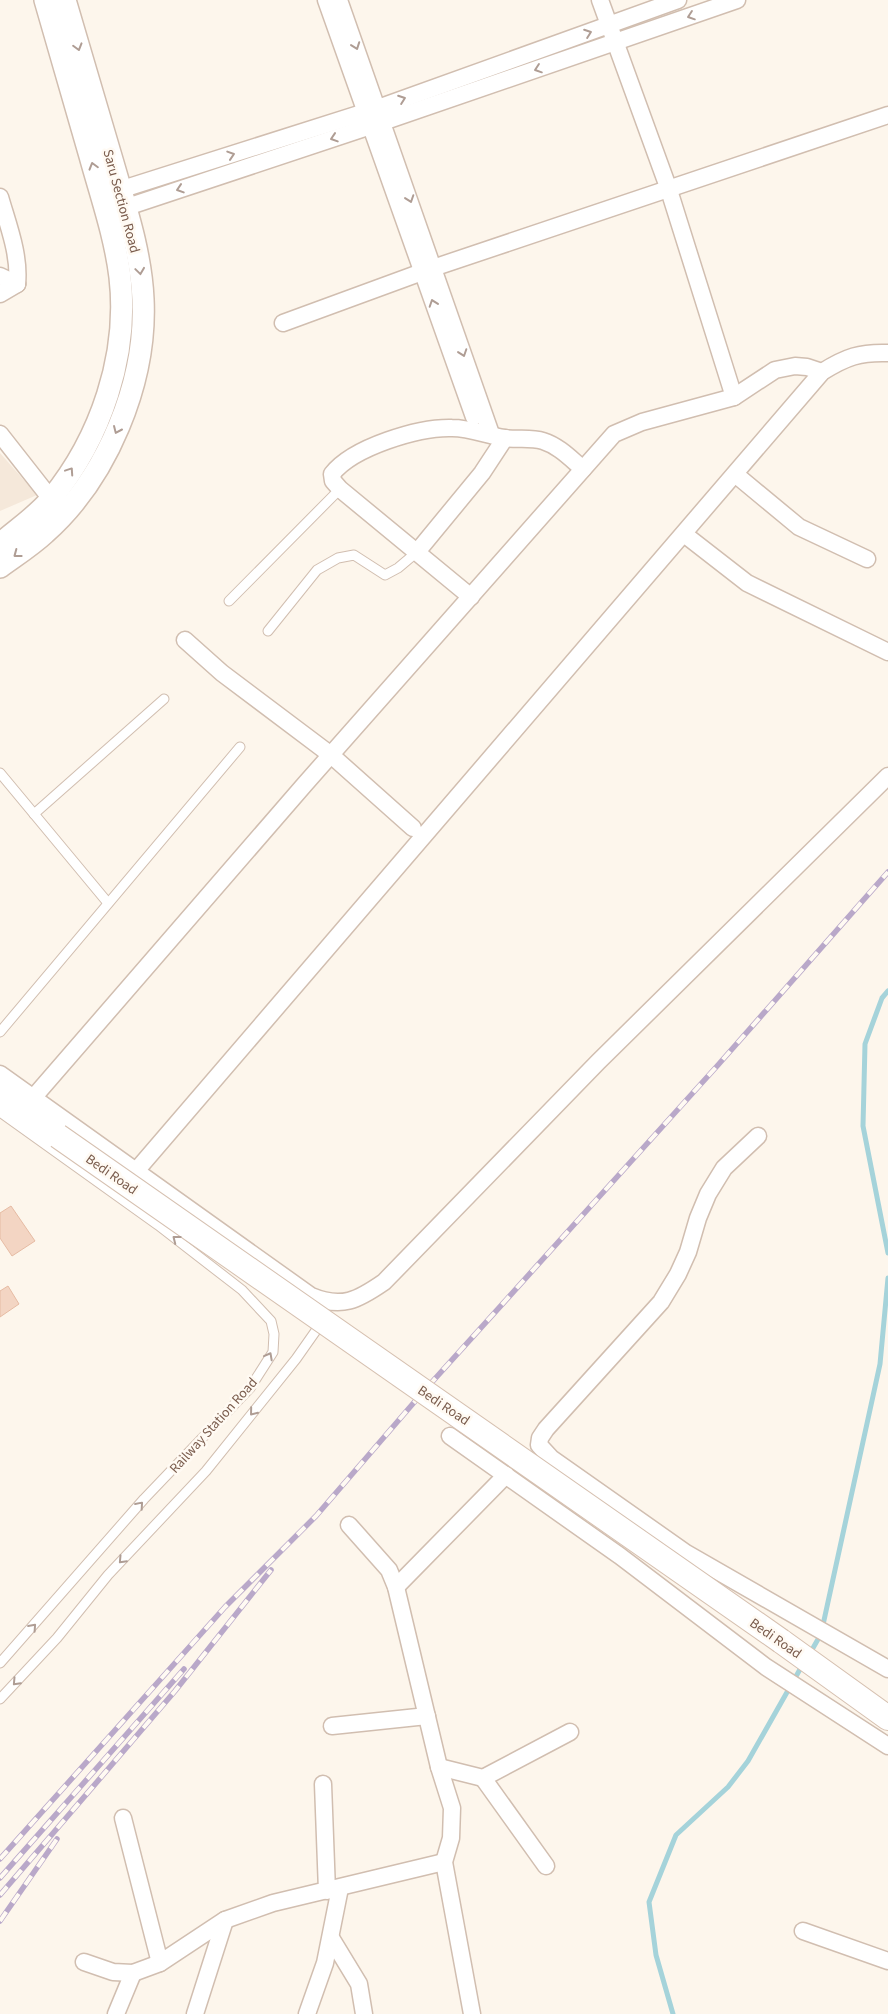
<svg xmlns="http://www.w3.org/2000/svg" width="888" height="2014" font-family="'Source Sans 3',sans-serif">
<style>
.residential{fill:#f5e8da}
.lines{fill:none;stroke-linecap:round;stroke-linejoin:round}
.stream{stroke:#a5d3da;stroke-width:5}
.building{fill:#f3d5c3;stroke:#e6bba3}
.service-casing{stroke:#d1beb0;stroke-width:11}
.minor-casing{stroke:#d1beb0;stroke-width:19}
.tertiary-casing{stroke:#d1beb0;stroke-width:24}
.secondary-casing{stroke:#d6c0b0;stroke-width:26}
.service{stroke:#fff;stroke-width:9}
.minor{stroke:#fff;stroke-width:16}
.tertiary{stroke:#fff;stroke-width:21}
.secondary{stroke:#fff;stroke-width:24}
.rail-casing{stroke:#b9a8c9;stroke-width:5.5}
.rail{stroke:#fffaf3;stroke-width:4;stroke-dasharray:11;stroke-linecap:butt}
.secondary-bridge-casing{stroke:#d6c0b0;stroke-width:26;stroke-linecap:butt}
.secondary-bridge{stroke:#fff;stroke-width:24}
.oneway{stroke:#af9d94}
.labels{text-anchor:middle;stroke-width:5;stroke-linejoin:round;paint-order:stroke}
.street-label{font-size:14px;fill:#7a5c4d;stroke:#fffaf3}
</style>
<rect width="100%" height="100%" fill="#fdf6ec"/>
<path class="residential" d="M0,453L37,495L0,511Z"/>
<g class="lines">
<g class="stream">
<path d="M888,991L882,998L865,1044L863,1126L888,1253"/>
<path d="M809,1655L821,1634L880,1364L888,1278"/>
<path d="M673,2014L656,1955L649,1902L676,1835L728,1787L748,1761L803,1664"/>
</g>
</g>
<g class="building">
<path d="M11,1206L35,1241L12,1256L0,1238V1213Z"/>
<path d="M8,1286L19,1304L0,1317V1291Z"/>
</g>
<g class="lines">
<defs>
<g id="service">
<path d="M229,601L340,489"/>
<path d="M268,631L317,570L338,558L354,555L385,575L398,568L417,552"/>
<path d="M0,773L108,903"/>
<path d="M34,814L164,699"/>
<path d="M0,1032L240,747"/>
<path d="M0,1112L158,1225L242,1290L271,1321L274,1334L273,1352L250,1388L144,1499L0,1663"/>
<path d="M0,1699L57,1638L108,1575L206,1471L296,1359L322,1322"/>
</g>
<g id="minor">
<path d="M326,0L474,417"/>
<path d="M339,0L491,434"/>
<path d="M600,0L668,187L734,397"/>
<path d="M110,193L378,108L678,0"/>
<path d="M0,197C8,225 20,255 17,284"/>
<path d="M115,211L383,122L737,0"/>
<path d="M0,276L17,284"/>
<path d="M0,294L17,284"/>
<path d="M283,323L433,268L888,115"/>
<path d="M0,434L51,499"/>
<path d="M735,474L799,527L867,559"/>
<path d="M684,534L747,583L888,652"/>
<path d="M417,552L482,473L505,438"/>
<path d="M471,597L340,489L333,481L332,474C353,447 419,427 452,428C470,428 486,435 504,438C517,440 531,437 543,441C559,446 571,459 583,469"/>
<path d="M185,640L222,673L331,755L413,828"/>
<path d="M0,1074L311,1296C342,1309 358,1300 384,1282L598,1062L888,776"/>
<path d="M33,1098L305,784L614,434L642,422L734,397L775,370L795,366L807,367L822,372"/>
<path d="M758,1136L724,1168L708,1194L698,1218L688,1252L678,1274L661,1302L546,1429L540,1438L539,1445L551,1458L686,1553L888,1669"/>
<path d="M136,1171L822,372C846,357 860,352 888,353"/>
<path d="M450,1436L620,1556L766,1667L888,1746"/>
<path d="M349,1525L389,1570L396,1587L439,1767L452,1808L451,1838L444,1862L472,2014"/>
<path d="M396,1587L506,1475"/>
<path d="M332,1726L427,1716"/>
<path d="M439,1767L483,1778L570,1732"/>
<path d="M483,1778L546,1866"/>
<path d="M323,1784L327,1891"/>
<path d="M123,1818L160,1963"/>
<path d="M803,1931L888,1961"/>
<path d="M331,1938L359,1984L364,2014"/>
<path d="M84,1962L113,1972L133,1973L160,1963L225,1920L273,1903L444,1862"/>
<path d="M116,2014L133,1973"/>
<path d="M195,2014L225,1920"/>
<path d="M307,2014L325,1963L340,1888"/>
</g>
<g id="tertiary">
<path d="M0,544C17,529 37,516 51,499C101,438 129,355 120,277C115,236 101,196 90,156C75,104 60,52 45,0"/>
<path d="M0,567C15,556 31,546 45,533C107,478 147,382 143,299C141,253 126,208 113,163C97,109 81,55 65,0"/>
</g>
<g id="secondary">
<path d="M0,1094L58,1136"/>
<path d="M781,1641L888,1718"/>
</g>
</defs>
<use href="#service" class="service-casing"/>
<use href="#minor" class="minor-casing"/>
<use href="#tertiary" class="tertiary-casing"/>
<use href="#secondary" class="secondary-casing"/>
<use href="#service" class="service"/>
<use href="#minor" class="minor"/>
<use href="#tertiary" class="tertiary"/>
<use href="#secondary" class="secondary"/>
<defs>
<g id="rail">
<path d="M0,1859L225,1607L316,1516L423,1392L718,1065L888,872"/>
<path d="M0,1878L184,1669"/>
<path d="M0,1895L175,1691L271,1570"/>
<path d="M0,1921L57,1839"/>
</g>
</defs>
<use href="#rail" class="rail-casing"/>
<use href="#rail" class="rail"/>
<defs>
<path id="secondary-bridge" d="M58,1136L781,1641"/>
</defs>
<use href="#secondary-bridge" class="secondary-bridge-casing"/>
<use href="#secondary-bridge" class="secondary-bridge"/>
</g>
<defs><path id="oneway-chevron" d="M-2-3.5L2.5 0L-2 3.5" fill="none" stroke-width="1.6" stroke-linecap="round" stroke-linejoin="round" transform="scale(1.25)"/></defs>
<g class="oneway">
<use href="#oneway-chevron" transform="translate(691 16) rotate(161)"/>
<use href="#oneway-chevron" transform="translate(588 33) rotate(-20)"/>
<use href="#oneway-chevron" transform="translate(356 46) rotate(70)"/>
<use href="#oneway-chevron" transform="translate(78 47) rotate(74)"/>
<use href="#oneway-chevron" transform="translate(538 69) rotate(161)"/>
<use href="#oneway-chevron" transform="translate(402 99) rotate(-20)"/>
<use href="#oneway-chevron" transform="translate(334 138) rotate(162)"/>
<use href="#oneway-chevron" transform="translate(231 155) rotate(-18)"/>
<use href="#oneway-chevron" transform="translate(93 166) rotate(-106)"/>
<use href="#oneway-chevron" transform="translate(180 189) rotate(162)"/>
<use href="#oneway-chevron" transform="translate(410 199) rotate(71)"/>
<use href="#oneway-chevron" transform="translate(140 271) rotate(82)"/>
<use href="#oneway-chevron" transform="translate(433 303) rotate(-109)"/>
<use href="#oneway-chevron" transform="translate(463 353) rotate(71)"/>
<use href="#oneway-chevron" transform="translate(117 430) rotate(114)"/>
<use href="#oneway-chevron" transform="translate(70 471) rotate(-56)"/>
<use href="#oneway-chevron" transform="translate(17 554) rotate(143)"/>
<use href="#oneway-chevron" transform="translate(176 1239) rotate(-142)"/>
<use href="#oneway-chevron" transform="translate(269 1356) rotate(-62)"/>
<use href="#oneway-chevron" transform="translate(253 1412) rotate(129)"/>
<use href="#oneway-chevron" transform="translate(140 1505) rotate(-49)"/>
<use href="#oneway-chevron" transform="translate(122 1560) rotate(133)"/>
<use href="#oneway-chevron" transform="translate(33 1627) rotate(-48)"/>
<use href="#oneway-chevron" transform="translate(16 1682) rotate(133)"/>
</g>
<g class="labels">
<g class="street-label">
<text transform="translate(122 201) rotate(75)" y="5">Saru Section Road</text>
<text transform="translate(112 1174) rotate(35)" y="5">Bedi Road</text>
<text transform="translate(444 1405) rotate(34)" y="5">Bedi Road</text>
<text transform="translate(213 1425) rotate(-48)" y="5">Railway Station Road</text>
<text transform="translate(776 1638) rotate(35)" y="5">Bedi Road</text>
</g>
</g>
</svg>
